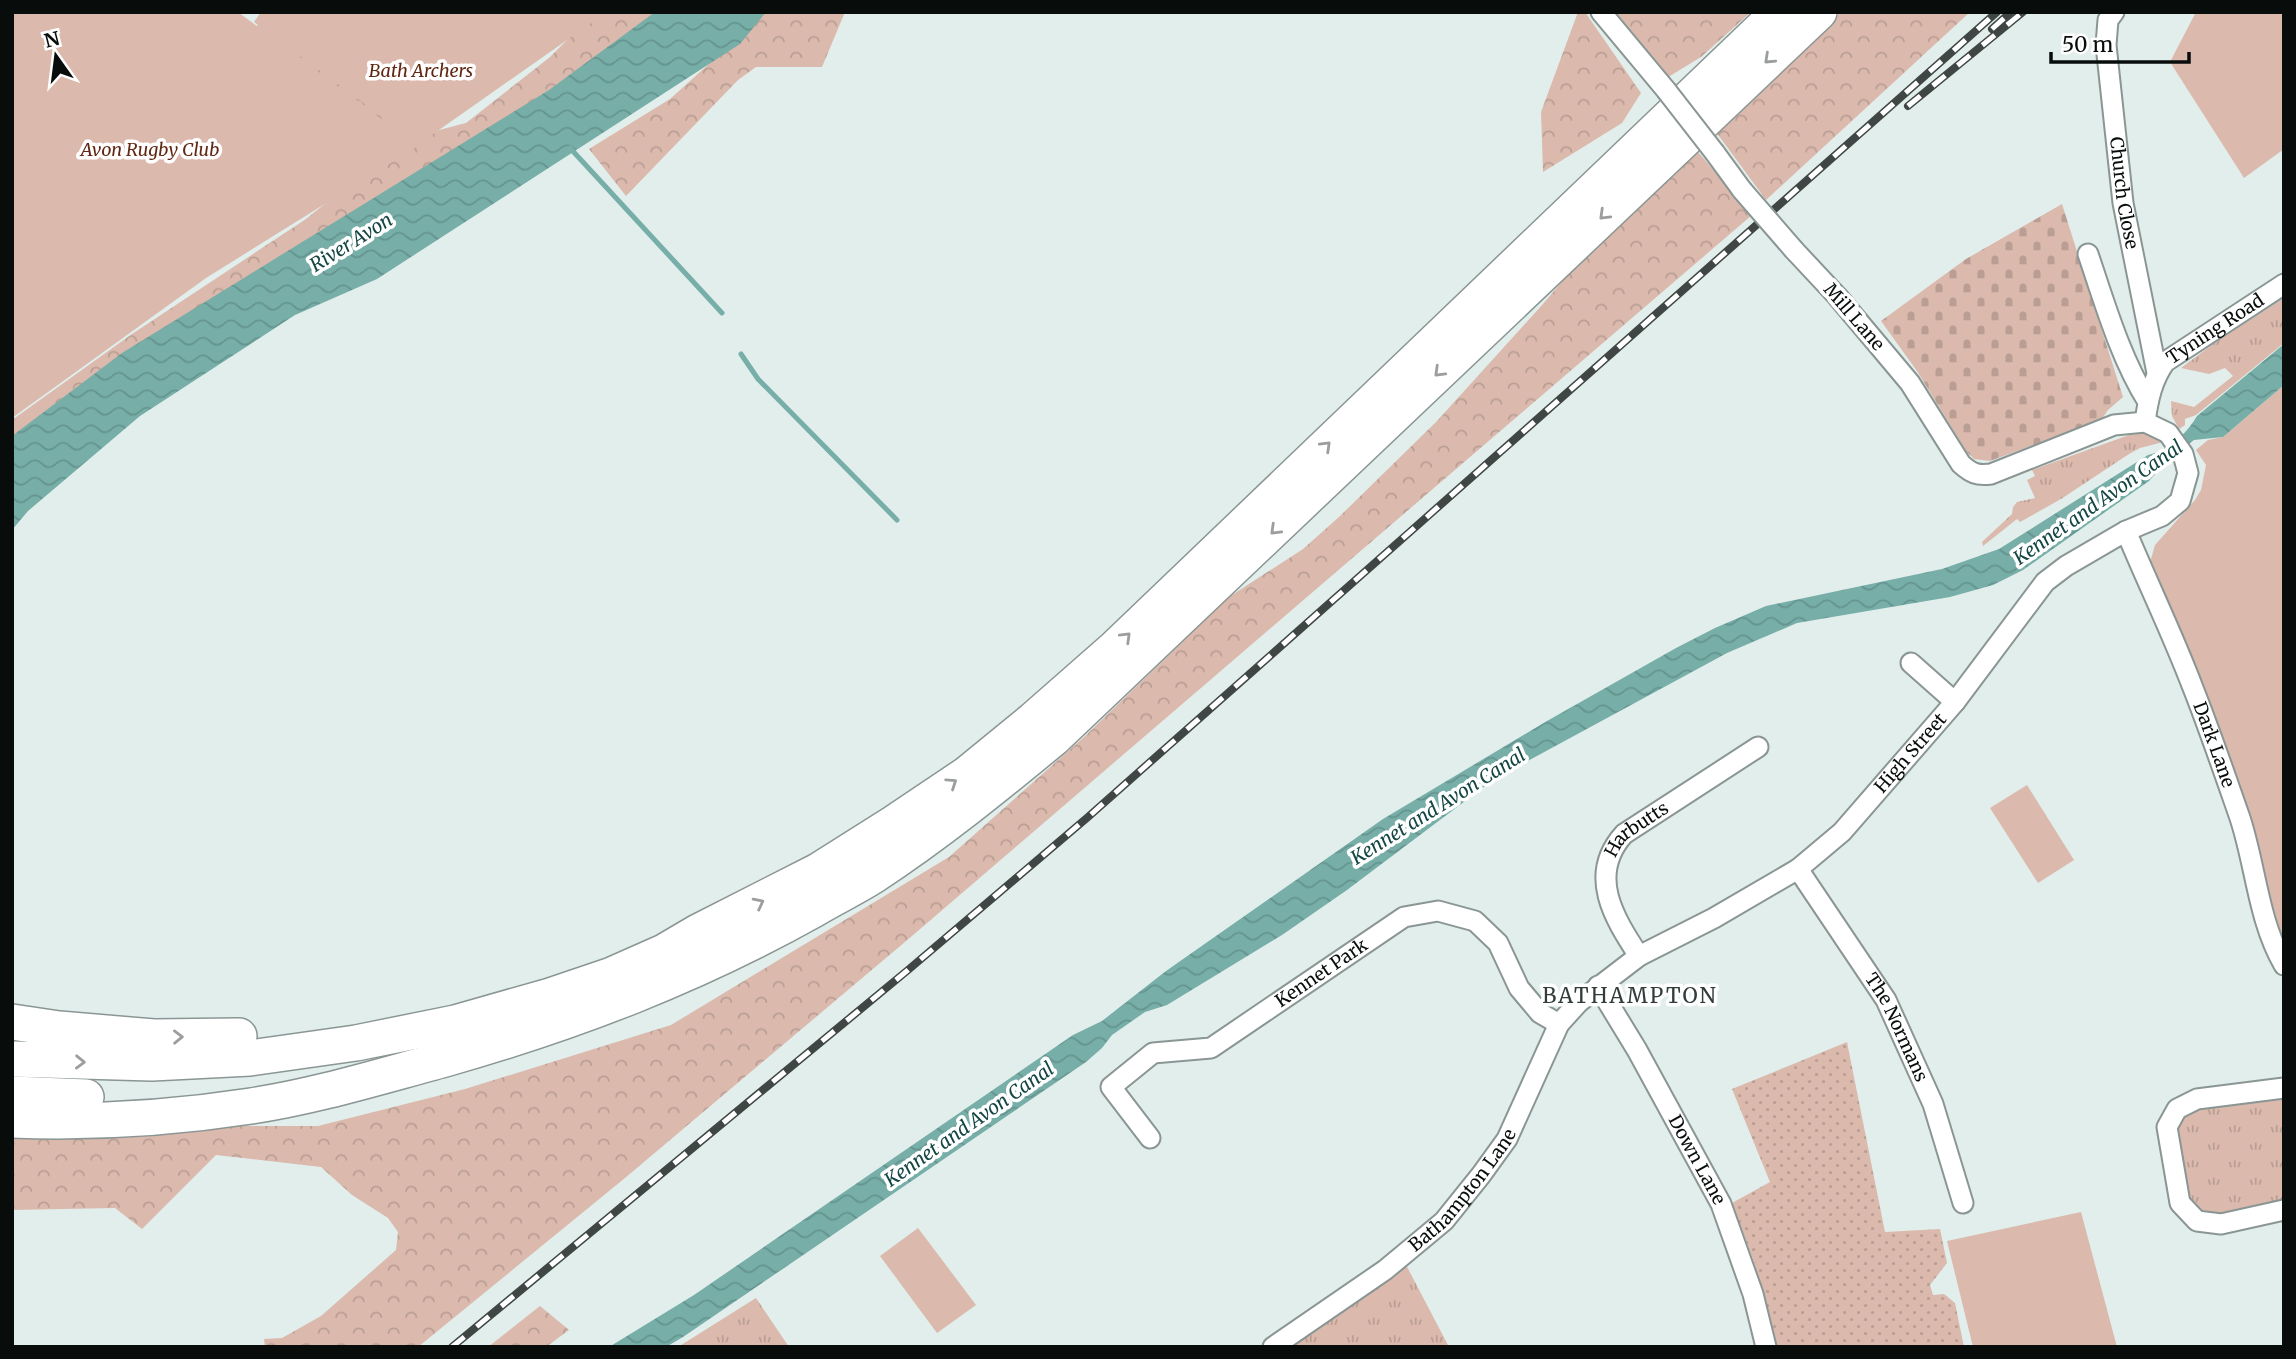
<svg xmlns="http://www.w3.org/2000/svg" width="2296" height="1359" font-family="Merriweather,serif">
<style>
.grass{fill:url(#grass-tufts)}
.forest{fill:url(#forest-crowns)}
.cemetery{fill:url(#cemetery-stones)}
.park{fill:#dbb9ad}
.garden{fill:url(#garden-dots)}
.water{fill:url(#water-waves)}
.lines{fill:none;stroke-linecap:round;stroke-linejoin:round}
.stream{stroke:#77aea8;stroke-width:5}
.street-casing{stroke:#8a9694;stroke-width:23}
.highway-casing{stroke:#8a9694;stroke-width:38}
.street{stroke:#fff;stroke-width:19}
.highway{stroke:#fff;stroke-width:35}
.rail-casing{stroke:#3f4644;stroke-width:8}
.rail{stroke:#fff;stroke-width:5;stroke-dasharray:16;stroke-linecap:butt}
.street-bridge-casing{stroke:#8a9694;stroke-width:23;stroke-linecap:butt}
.street-bridge{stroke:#fff;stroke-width:19}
.oneway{stroke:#9c9e9e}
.labels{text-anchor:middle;stroke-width:7;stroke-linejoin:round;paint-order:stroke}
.park-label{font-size:18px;font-style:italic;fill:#602812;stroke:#fff}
.street-label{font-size:18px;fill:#080d0c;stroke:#fff}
.water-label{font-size:19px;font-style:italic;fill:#144643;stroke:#fff}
.quarter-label{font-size:21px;letter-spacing:2px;fill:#323c3b;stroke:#fff}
</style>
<defs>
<pattern id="grass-tufts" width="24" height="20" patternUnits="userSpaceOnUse" patternTransform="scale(1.75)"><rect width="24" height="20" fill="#dbb9ad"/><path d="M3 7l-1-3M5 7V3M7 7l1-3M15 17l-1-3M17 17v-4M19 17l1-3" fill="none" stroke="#ba9e94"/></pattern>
<pattern id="forest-crowns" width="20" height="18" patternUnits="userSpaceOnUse" patternTransform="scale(1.75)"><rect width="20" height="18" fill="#dbb9ad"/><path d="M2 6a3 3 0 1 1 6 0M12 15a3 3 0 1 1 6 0" fill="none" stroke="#ba9e94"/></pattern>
<pattern id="cemetery-stones" width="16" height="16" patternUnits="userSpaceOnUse" patternTransform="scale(1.75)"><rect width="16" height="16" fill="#dbb9ad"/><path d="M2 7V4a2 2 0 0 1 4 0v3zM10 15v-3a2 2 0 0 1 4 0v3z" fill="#ba9e94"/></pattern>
<pattern id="garden-dots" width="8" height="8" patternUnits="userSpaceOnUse" patternTransform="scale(1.75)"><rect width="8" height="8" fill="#dbb9ad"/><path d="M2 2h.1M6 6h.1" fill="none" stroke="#ba9e94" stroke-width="1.8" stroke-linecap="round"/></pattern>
<pattern id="water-waves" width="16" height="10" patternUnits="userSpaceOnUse" patternTransform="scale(1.75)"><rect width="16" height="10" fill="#77aea8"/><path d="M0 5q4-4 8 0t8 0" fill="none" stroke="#65948f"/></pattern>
</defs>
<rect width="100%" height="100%" fill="#e1eeec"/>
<g class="grass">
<path d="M2284,298V343L2196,415L2185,419V425L2179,429L2172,416L2171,401L2194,407L2233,376L2225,368L2209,374L2181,368L2213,344Z"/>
<path d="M2146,433L2163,442L2140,448L2129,454L2061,499L2020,522L2017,519L1983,546L1982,542L2012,514L2013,507L2017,502L2035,498L2027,480L2035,476L2032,470L2129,435Z"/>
<path d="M2284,1096V1202L2221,1216L2201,1214L2188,1200L2175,1129L2181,1114L2199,1107Z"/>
<path d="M1405,1263L1449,1347H1283Z"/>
<path d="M756,1298L789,1347H678Z"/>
</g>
<g class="forest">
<path d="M595,12H673L12,450V420L132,334L306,219L357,178L255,27L269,17L420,135L466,123L550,57Z"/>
<path d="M751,12H845L822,67H756L738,80L626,196L589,149L670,99L730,45Z"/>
<path d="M1578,12H1585L1641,93L1622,123L1543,172L1541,112Z"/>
<path d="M1608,12H1751L1701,57L1665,79Z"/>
<path d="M1841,12H1970L1766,200L1716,132Z"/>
<path d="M1693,146L1752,215L912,936L625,1178L418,1347H265L264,1339L282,1338L321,1316L396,1250L398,1232L388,1218L352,1195L321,1167L216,1155L142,1229L115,1208L12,1210V1137L83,1138L198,1126H318L465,1089L671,1025L949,857L1084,737L1229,597L1303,549L1339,517L1437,421L1543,304L1617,216Z"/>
<path d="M540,1306L569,1330L546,1347H488Z"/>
</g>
<path class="cemetery" d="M2062,204L2123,397L2108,410L2101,420L1990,461L1974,459L1966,451L1917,371L1881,321L1966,259Z"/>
<g class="park">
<path d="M12,12H238L418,146L206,278L12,418Z"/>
<path d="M261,12H607L419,144L254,22Z"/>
<path d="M2196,12H2284V149L2244,178L2170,62Z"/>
<path d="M2284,385V942L2244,818L2147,573L2155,545L2195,500L2201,490L2206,465L2196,450L2208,440L2223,437Z"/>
<path d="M2027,785L2074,860L2038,883L1990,808Z"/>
<path d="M2081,1212L2117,1347H1973L1947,1241Z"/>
<path d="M918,1228L976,1305L937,1333L880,1256Z"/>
</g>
<path class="garden" d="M1847,1042L1885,1232L1940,1229L1947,1263L1930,1285L1933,1295L1944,1294L1955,1303L1964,1347H1777L1754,1262L1732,1203L1770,1182L1732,1089Z"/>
<g class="water">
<path d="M655,12H766L740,44L377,279L295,315L140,416L28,511L12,530V436L122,353L549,90Z"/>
<path d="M2284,344V385L2223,437L2194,440L2169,459L2149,481L2023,570L1993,585L1950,597L1797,623L1727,653L1522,764L1493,780L1347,890L1282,935L1167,1005L1145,1012L1112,1035L1102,1048L1086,1062L683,1337L666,1347H609L694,1295L1073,1035L1102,1021L1166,971L1383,819L1547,721L1676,648L1715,628L1766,606L1942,569L1999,549L2148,455C2169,451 2187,433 2197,416Z"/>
</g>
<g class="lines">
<g class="stream">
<path d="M570,148L722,313"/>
<path d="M741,354L758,379L897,520"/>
</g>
<defs>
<g id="street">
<path d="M1601,12L1666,90"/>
<path id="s1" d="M2114,12L2108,20L2106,45L2123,203L2157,373"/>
<path d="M1715,153L1742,190"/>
<path d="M2088,254C2105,304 2120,357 2148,402"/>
<path id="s2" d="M2145,422C2148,400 2152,380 2165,362L2284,284"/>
<path id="s3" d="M2126,531C2148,584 2173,635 2193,688C2210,731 2225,775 2240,818C2256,867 2258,920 2284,965"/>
<path d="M1911,663L1955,702"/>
<path id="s4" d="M1798,869L1886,1000L1933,1104L1963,1203"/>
<path id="s5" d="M1639,956C1614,918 1587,875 1624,834L1758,747"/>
<path id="s6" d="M1598,986L1637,1050L1721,1204L1753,1294L1766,1347"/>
<path d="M2284,1088L2197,1099L2177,1109L2167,1127L2180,1203L2197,1221L2221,1224L2284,1210"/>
<path id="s7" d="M1150,1138L1111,1087L1153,1053L1211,1048L1404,917L1438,911L1475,921L1498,943L1519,988L1540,1013L1559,1024"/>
<path id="s8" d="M1273,1347L1385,1270L1444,1221L1481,1175L1507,1139L1559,1024L1579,1002L1639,956L1714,918L1798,869L1842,832L1955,702L2045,582L2066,566L2126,531L2162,516L2180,501L2188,473L2183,454L2168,433L2145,422L2114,425L1991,474C1977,476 1971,473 1961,464L1910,383L1837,296L1794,250"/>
</g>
<g id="highway">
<path d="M12,1022L59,1029L154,1037L239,1036"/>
<path d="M12,1059L152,1063L250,1058L356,1043L455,1023L550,996L612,975L664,952L698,932L818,871L894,823L967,774L1033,720L1115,648L1779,12"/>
<path d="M12,1094L86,1097"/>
<path d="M12,1120C91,1123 173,1118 251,1106C317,1096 381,1076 445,1059C575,1022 695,976 813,910C833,898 854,888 873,876C937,834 996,786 1054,738L1819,12"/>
</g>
</defs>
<use href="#street" class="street-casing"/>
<use href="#highway" class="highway-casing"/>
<use href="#street" class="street"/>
<use href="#highway" class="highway"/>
<defs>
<g id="rail">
<path d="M1992,29L2011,12"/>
<path d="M1908,106L2023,12"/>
<path d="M452,1347L908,970L1088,817L1997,12"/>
</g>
</defs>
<use href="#rail" class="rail-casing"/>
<use href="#rail" class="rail"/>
<defs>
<g id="street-bridge">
<path d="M1666,90L1715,153"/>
<path d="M1742,190L1794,250"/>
</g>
</defs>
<use href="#street-bridge" class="street-bridge-casing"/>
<use href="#street-bridge" class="street-bridge"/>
</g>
<defs><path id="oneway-chevron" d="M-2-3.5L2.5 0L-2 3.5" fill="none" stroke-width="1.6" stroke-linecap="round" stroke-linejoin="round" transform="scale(1.75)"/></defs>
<g class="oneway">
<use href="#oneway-chevron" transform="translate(1769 59) rotate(137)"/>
<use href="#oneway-chevron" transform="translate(1604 215) rotate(136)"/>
<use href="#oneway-chevron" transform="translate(1439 372) rotate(136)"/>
<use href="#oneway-chevron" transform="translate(1326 446) rotate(-44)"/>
<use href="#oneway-chevron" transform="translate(1275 530) rotate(136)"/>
<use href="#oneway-chevron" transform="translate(1126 637) rotate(-44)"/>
<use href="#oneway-chevron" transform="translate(952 783) rotate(-34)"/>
<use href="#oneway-chevron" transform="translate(759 903) rotate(-27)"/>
<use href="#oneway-chevron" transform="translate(178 1037) rotate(-1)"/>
<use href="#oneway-chevron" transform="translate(80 1062) rotate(1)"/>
</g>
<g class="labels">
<g class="park-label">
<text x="421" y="77">Bath Archers</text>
<text x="150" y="156">Avon Rugby Club</text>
</g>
<g class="street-label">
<text dy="6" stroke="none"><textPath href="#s1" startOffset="184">Church Close</textPath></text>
<text transform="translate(1854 317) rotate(49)" y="6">Mill Lane</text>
<text dy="6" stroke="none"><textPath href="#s2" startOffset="124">Tyning Road</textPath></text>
<text dy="6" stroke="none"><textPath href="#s3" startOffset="231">Dark Lane</textPath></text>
<text dy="6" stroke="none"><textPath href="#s8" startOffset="891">High Street</textPath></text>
<text dy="6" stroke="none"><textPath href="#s5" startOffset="147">Harbutts</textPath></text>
<text dy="6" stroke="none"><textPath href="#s7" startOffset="310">Kennet Park</textPath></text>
<text dy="6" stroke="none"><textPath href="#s4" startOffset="187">The Normans</textPath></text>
<text dy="6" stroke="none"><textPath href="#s6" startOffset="200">Down Lane</textPath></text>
<text dy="6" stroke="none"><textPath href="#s8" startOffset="248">Bathampton Lane</textPath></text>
</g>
<g class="water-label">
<text transform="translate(351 242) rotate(-32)" y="7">River Avon</text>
<text transform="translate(2098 502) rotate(-35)" y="7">Kennet and Avon Canal</text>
<text transform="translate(1438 806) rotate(-32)" y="7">Kennet and Avon Canal</text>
<text transform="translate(969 1124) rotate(-35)" y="7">Kennet and Avon Canal</text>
</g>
<g class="quarter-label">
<text x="1630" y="1003">BATHAMPTON</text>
</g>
</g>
<rect width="2296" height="1359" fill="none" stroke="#080d0c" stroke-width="28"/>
<g transform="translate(56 56) rotate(346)" stroke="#ffffff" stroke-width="5" paint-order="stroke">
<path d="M0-5L12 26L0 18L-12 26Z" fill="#080d0c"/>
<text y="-10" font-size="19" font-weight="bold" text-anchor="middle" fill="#080d0c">N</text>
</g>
<path d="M2051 52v10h138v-10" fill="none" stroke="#080d0c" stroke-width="3.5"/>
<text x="2062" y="52" font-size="21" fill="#080d0c" stroke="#ffffff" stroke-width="5" paint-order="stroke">50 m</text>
</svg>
